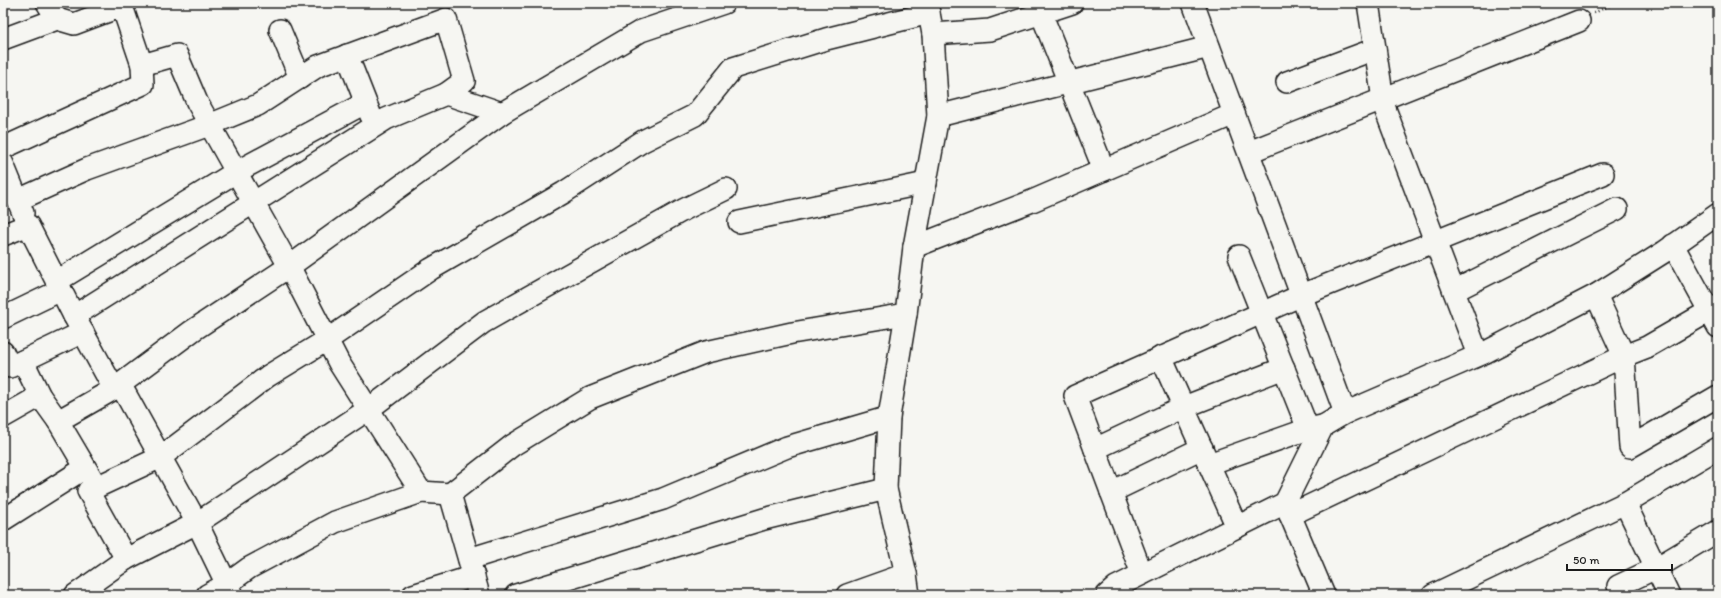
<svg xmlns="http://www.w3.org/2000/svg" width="1721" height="598" font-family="Itim,sans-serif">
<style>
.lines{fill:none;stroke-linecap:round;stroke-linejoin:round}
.minor-casing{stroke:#1c1c1c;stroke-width:24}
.path{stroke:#1c1c1c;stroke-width:2.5;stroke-dasharray:1 3;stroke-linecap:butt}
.minor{stroke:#f6f6f2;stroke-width:21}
</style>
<rect width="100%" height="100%" fill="#f6f6f2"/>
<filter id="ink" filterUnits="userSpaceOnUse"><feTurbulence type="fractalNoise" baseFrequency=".025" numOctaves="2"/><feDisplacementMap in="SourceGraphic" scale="8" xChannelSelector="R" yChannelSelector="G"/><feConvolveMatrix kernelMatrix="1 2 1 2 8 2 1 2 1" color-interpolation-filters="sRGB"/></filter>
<g filter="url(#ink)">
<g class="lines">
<defs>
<g id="minor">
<path d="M47,3L57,19"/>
<path d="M1037,3L1104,170"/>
<path d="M1193,3L1345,413"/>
<path d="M1368,3L1384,106L1478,355"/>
<path d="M280,30L300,78"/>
<path d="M933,34L990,30L1072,3"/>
<path d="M3,39L57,19L74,24L122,6L142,65L177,55L197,102L289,266L339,363L421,492L450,494L479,595"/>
<path d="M347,55L371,116"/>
<path d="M1287,82L1375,49"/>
<path d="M938,116L1209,47"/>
<path d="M3,148L143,84L142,65"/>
<path d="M1249,152L1579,21"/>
<path d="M3,164L23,213"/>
<path d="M18,200L87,169L209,125L258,105L318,66L446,19L464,81L446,94"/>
<path d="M739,222L926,183"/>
<path d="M3,235L28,225L74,316"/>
<path d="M1673,245L1718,327"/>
<path d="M914,247L1032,201L1234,114"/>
<path d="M1239,256L1308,429"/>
<path d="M57,281L236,172L365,103"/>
<path d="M1454,291L1617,209"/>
<path d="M1596,295L1624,356L1630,447L1718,396"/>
<path d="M3,318L61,290"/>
<path d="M3,352L10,367L83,332"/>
<path d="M1161,357L1237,527"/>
<path d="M23,361L40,396L58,421"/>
<path d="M120,384L197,523L232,595"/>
<path d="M114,389L74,316L386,119L446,94L502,113"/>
<path d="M3,417L40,396"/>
<path d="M1095,449L1184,407L1284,368"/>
<path d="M1209,464L1308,429L1322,426"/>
<path d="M97,487L58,421L114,389L192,331L290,266L502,113L641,31L724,3"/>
<path d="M1111,492L1202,448"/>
<path d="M450,494L513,445L590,398L706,352L792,333L906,314"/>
<path d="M1285,503L1324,595"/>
<path d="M1625,503L1718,448"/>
<path d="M1290,515L1624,356L1647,347L1718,306"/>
<path d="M3,520L85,468"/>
<path d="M126,559L88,491L161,457L268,376L327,340L431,269L563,193L643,141L695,115L733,68L826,39L929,13"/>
<path d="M469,559L663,499L787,447L889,417"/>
<path d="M1142,574L1075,396L1302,295L1603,174"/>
<path d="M1618,586L1656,568L1718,531"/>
<path d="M75,595L126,559L197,523L369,409L484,322L685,209L726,189"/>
<path d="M207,595L227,584L249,568L335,522L421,492"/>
<path d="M413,595L474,576"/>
<path d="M516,595L764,519L886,489"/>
<path d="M847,595L906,574"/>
<path d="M909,595L906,574L886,489L889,417L906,314L914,247L938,116L933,34L927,3"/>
<path d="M1107,595L1116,587L1285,503L1323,426L1345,413L1484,353L1596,295L1664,252L1718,214"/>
<path d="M1433,595L1625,503L1669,595"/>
</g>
</defs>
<use href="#minor" class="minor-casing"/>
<path class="path" d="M1594,13L1615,3"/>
<use href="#minor" class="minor"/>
</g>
</g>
<rect width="1721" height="598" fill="none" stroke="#f6f6f2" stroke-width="16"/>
<rect x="8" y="8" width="1705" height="582" fill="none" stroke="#1c1c1c" stroke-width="1.5" filter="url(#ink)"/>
<path d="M1567 564v6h105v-6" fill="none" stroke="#1c1c1c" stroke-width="2"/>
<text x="1573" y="564" font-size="12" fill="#1c1c1c" stroke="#f6f6f2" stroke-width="3" paint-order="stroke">50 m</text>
</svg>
